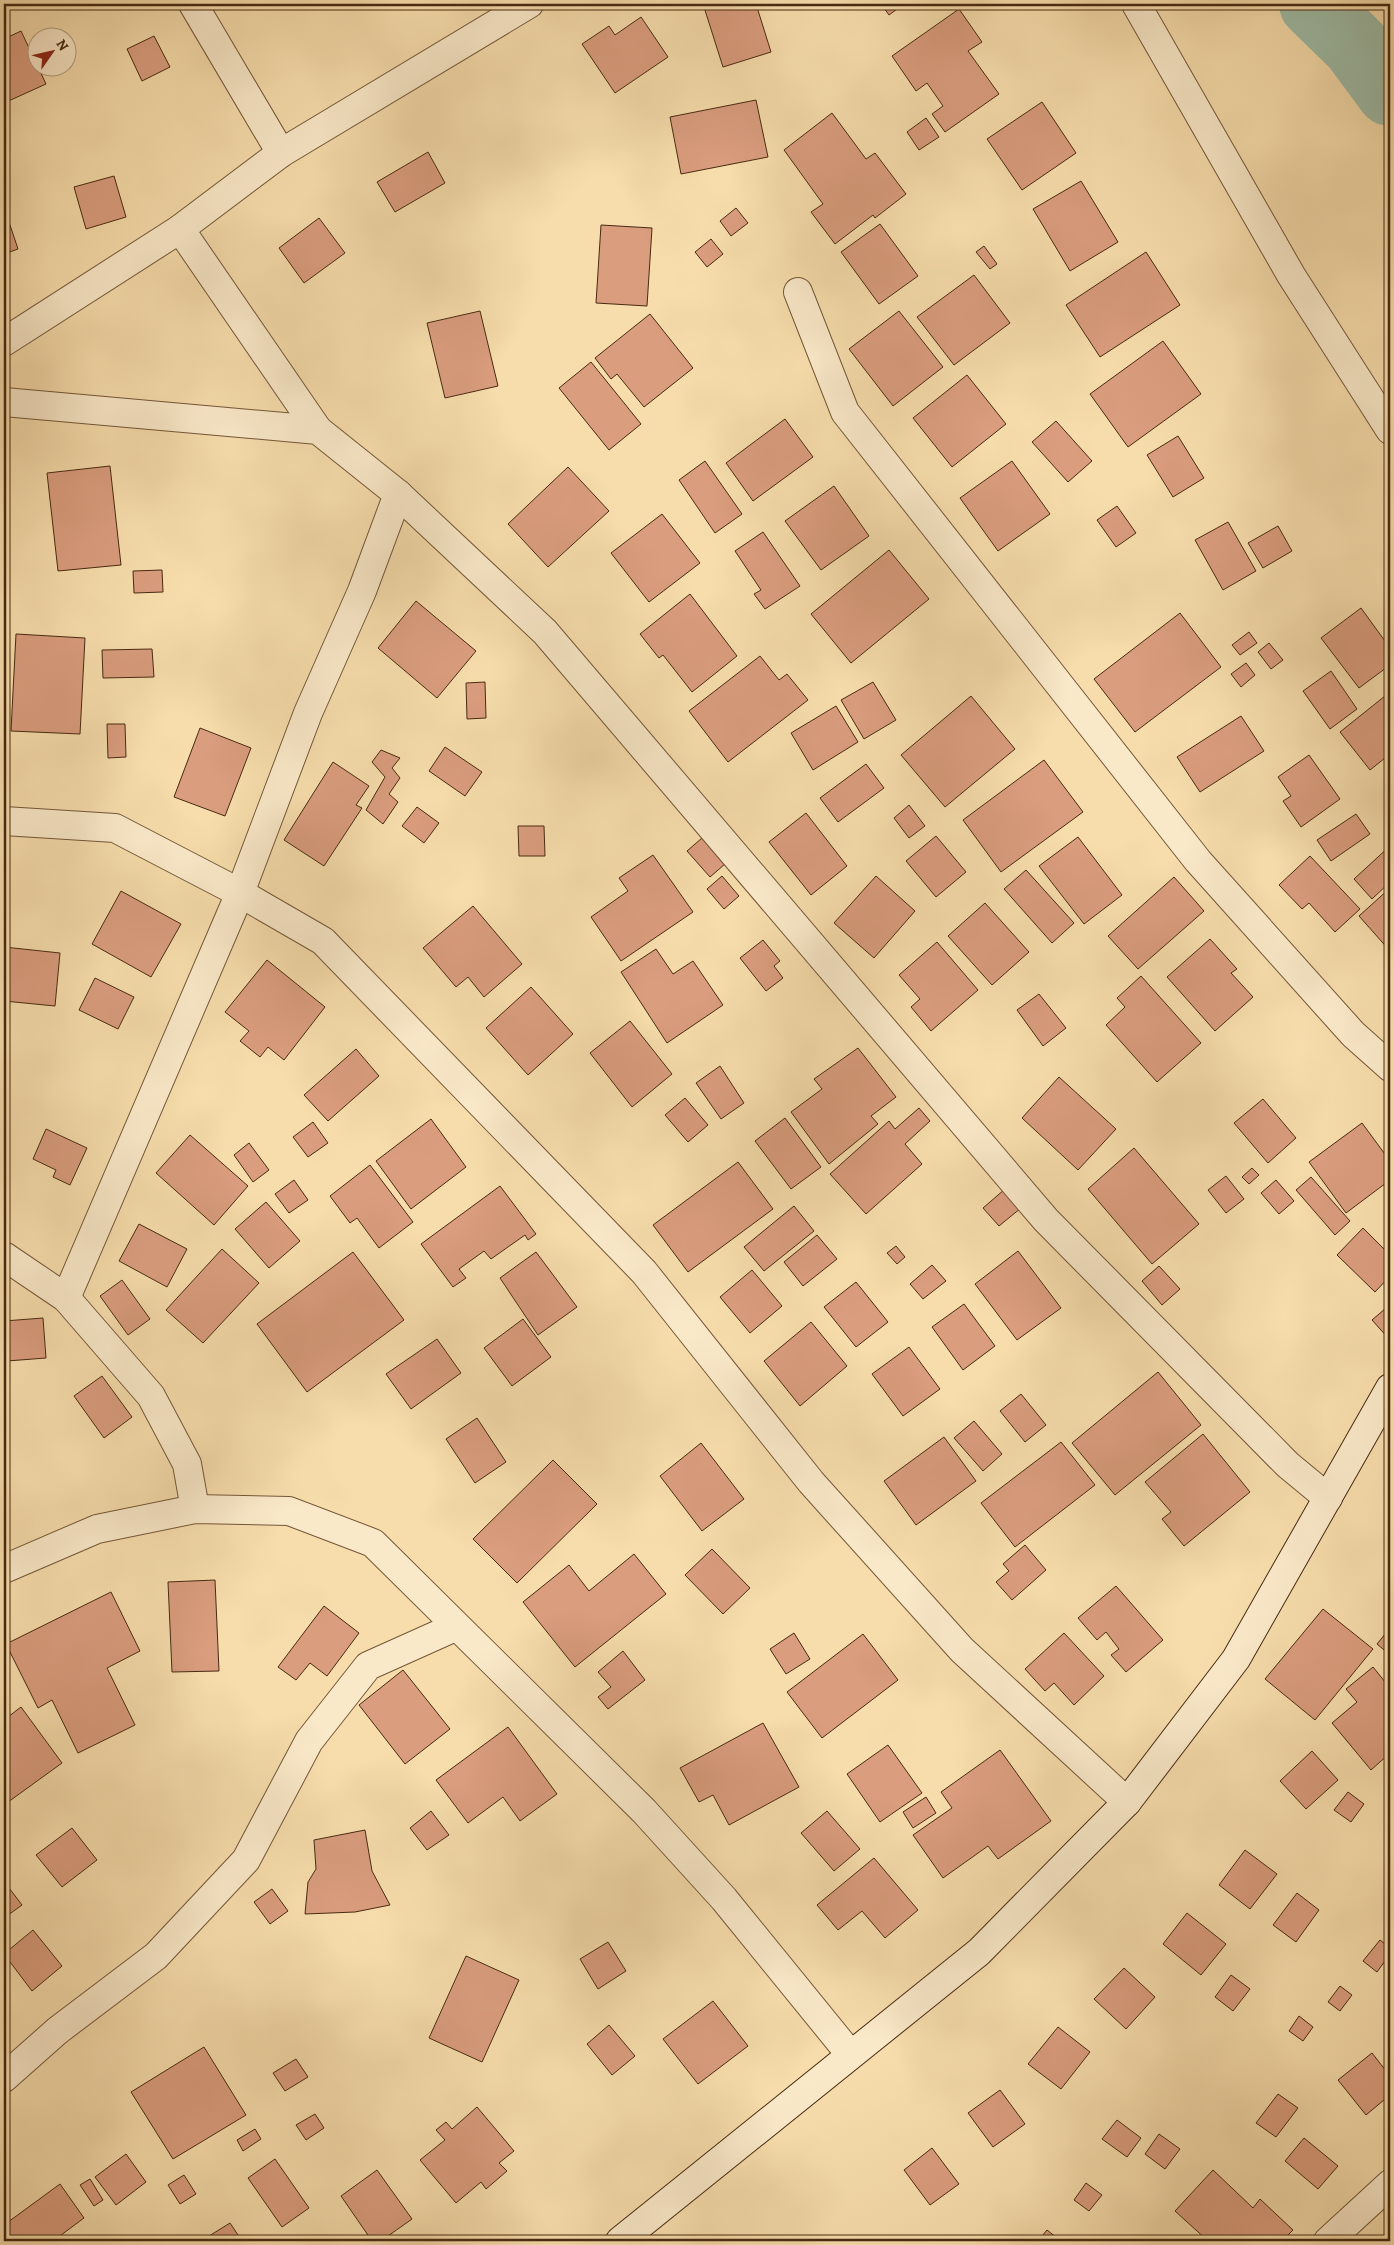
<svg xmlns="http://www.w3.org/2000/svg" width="1394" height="2245" font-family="Alegreya,serif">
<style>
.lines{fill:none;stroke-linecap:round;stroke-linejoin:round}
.river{stroke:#9ebca7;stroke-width:68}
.building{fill:#da9d7e;stroke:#482a11}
.street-casing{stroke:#745738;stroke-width:30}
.secondary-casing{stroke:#482a11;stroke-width:30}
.street{stroke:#fae9c9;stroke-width:28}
.secondary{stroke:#fae9c9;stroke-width:28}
</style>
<rect width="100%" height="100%" fill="#f7ddac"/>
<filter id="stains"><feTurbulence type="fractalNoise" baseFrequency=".004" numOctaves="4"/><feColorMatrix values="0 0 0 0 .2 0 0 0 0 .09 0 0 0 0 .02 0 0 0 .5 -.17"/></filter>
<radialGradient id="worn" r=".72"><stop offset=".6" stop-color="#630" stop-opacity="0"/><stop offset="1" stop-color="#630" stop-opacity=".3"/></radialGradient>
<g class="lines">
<path class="river" d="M1313,4L1356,46L1390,92"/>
</g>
<g class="building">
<path d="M703,4H756L771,52L723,67Z"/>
<path d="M881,4H904L889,15Z"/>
<path d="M959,9L982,42L968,51L999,94L945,132L932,114L943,106L927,83L916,91L892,56Z"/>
<path d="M641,17L668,57L615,93L582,44L609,26L615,35Z"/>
<path d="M21,31L46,84L4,103V39Z"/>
<path d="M154,36L170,67L142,81L127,49Z"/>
<path d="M756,100L768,157L681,174L670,117Z"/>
<path d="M1042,102L1076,153L1022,190L987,139Z"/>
<path d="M832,113L866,159L875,153L906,194L875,218L873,215L835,244L811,212L823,204L784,150Z"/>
<path d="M926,118L939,137L919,150L907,132Z"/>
<path d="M428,152L445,183L395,212L377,182Z"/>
<path d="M114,176L126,217L86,229L74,187Z"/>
<path d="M1081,181L1118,242L1070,271L1033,209Z"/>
<path d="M4,207L18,249L4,254Z"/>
<path d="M736,208L748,223L731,236L720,221Z"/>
<path d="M319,218L345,253L304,283L279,248Z"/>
<path d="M880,224L918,276L879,304L841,252Z"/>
<path d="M601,225L652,228L647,306L596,303Z"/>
<path d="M711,239L723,254L707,267L695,252Z"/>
<path d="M984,246L997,264L990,269L976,252Z"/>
<path d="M1146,252L1180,305L1100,357L1066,305Z"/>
<path d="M974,275L1010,323L954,365L917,317Z"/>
<path d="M480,311L498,386L445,398L427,323Z"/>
<path d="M899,311L943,367L893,406L849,349Z"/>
<path d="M650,314L693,368L644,407L617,374L611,379L595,358Z"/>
<path d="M1163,341L1201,394L1128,447L1090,394Z"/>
<path d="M591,362L641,424L609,450L559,388Z"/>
<path d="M967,375L1006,424L952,467L913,418Z"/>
<path d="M785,419L813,457L753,501L726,463Z"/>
<path d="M1056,421L1092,461L1068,482L1032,442Z"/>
<path d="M1178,436L1204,478L1173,497L1147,455Z"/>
<path d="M705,461L742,514L715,533L679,480Z"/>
<path d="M1012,461L1050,514L998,551L960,498Z"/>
<path d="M110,466L121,565L58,571L47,473Z"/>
<path d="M568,467L609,511L548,567L508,524Z"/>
<path d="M4,476L8,522H4Z"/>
<path d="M834,486L869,536L821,570L785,521Z"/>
<path d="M1117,506L1136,533L1116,547L1097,520Z"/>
<path d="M662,514L700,563L649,602L611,553Z"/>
<path d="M1228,522L1256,571L1223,590L1195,540Z"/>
<path d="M1278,526L1292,551L1263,568L1248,543Z"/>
<path d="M763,532L800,586L765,609L754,594L761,590L735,551Z"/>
<path d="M889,550L929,599L851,663L811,614Z"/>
<path d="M162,570L163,592L134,593L133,571Z"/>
<path d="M690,594L737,656L692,692L663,655L659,658L640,634Z"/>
<path d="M416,601L476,651L437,698L378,648Z"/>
<path d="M1361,608L1390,648V665L1359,688L1321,638Z"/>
<path d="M1180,613L1221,667L1135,732L1094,679Z"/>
<path d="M1249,632L1257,643L1240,655L1232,645Z"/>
<path d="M16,634L85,638L80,734L11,731Z"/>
<path d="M1269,643L1283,660L1271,669L1258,652Z"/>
<path d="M152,649L154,677L103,678L102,650Z"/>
<path d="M760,656L779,680L787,674L808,700L728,762L689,711Z"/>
<path d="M1246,663L1255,675L1241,687L1231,674Z"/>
<path d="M1331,671L1357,709L1330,729L1303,691Z"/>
<path d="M485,682L486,718L467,719L466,683Z"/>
<path d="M873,682L896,720L864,739L841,700Z"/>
<path d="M1390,692V754L1370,770L1340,732Z"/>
<path d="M971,696L1015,749L945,807L901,755Z"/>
<path d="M836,706L858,742L813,770L791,733Z"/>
<path d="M1241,716L1264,751L1200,792L1177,757Z"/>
<path d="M107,724H125L126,757L108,758Z"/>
<path d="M200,728L251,748L225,816L174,797Z"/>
<path d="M445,747L482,772L465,796L429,771Z"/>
<path d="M381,750L400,758L392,768L400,778L389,794L398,802L383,824L366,810L385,777L372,762Z"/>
<path d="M1309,755L1340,799L1301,827L1283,801L1291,796L1278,777Z"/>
<path d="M1044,760L1083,812L1001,872L963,820Z"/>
<path d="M333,762L369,786L356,805L362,808L324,866L284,840Z"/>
<path d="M866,764L884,788L838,822L820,798Z"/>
<path d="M909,805L925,826L909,838L894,818Z"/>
<path d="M417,807L439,823L424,843L402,826Z"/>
<path d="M806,813L847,866L811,895L769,842Z"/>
<path d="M1356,814L1370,834L1331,861L1317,840Z"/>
<path d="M518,826H544L545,856H519Z"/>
<path d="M936,836L966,872L936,897L906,861Z"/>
<path d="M1078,837L1122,895L1084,924L1039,866Z"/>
<path d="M702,838L725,864L710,877L687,851Z"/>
<path d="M1390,846V882L1372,899L1354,879Z"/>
<path d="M653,855L693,912L621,961L591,917L628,891L619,878Z"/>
<path d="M1310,856L1360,909L1335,932L1309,903L1302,909L1279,885Z"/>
<path d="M1026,870L1074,923L1052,943L1004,889Z"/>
<path d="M722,876L739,896L724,909L707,889Z"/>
<path d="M876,876L915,911L874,958L834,923Z"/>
<path d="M1174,877L1204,911L1138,969L1108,936Z"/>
<path d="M1390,888V951L1359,916Z"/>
<path d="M121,891L181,924L151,977L92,944Z"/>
<path d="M985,903L1029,952L992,985L948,936Z"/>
<path d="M473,906L522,964L484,997L468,977L456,987L423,948Z"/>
<path d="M1210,939L1237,969L1231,973L1253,997L1215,1031L1167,977Z"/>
<path d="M763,940L780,961L774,966L783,978L766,991L740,958Z"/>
<path d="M937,942L978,990L931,1031L911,1007L920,999L899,975Z"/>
<path d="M4,947L60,953L55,1006L4,1001Z"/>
<path d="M656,949L673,974L693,961L723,1005L667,1043L621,972Z"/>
<path d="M267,960L325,1007L284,1060L268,1047L260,1057L240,1041L249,1031L225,1012Z"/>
<path d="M1141,976L1201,1043L1157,1082L1106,1025L1125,1007L1117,998Z"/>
<path d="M95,978L134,997L118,1029L79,1010Z"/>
<path d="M531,987L573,1034L528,1075L486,1028Z"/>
<path d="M1039,994L1066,1028L1043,1046L1017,1010Z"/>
<path d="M1390,998V1011L1384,1005Z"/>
<path d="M630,1021L672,1074L632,1107L590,1053Z"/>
<path d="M858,1048L896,1097L871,1116L878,1124L829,1164L791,1112L822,1089L814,1079Z"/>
<path d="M356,1049L379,1076L328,1121L304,1095Z"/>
<path d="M720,1066L744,1103L721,1119L696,1083Z"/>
<path d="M1059,1077L1116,1129L1078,1170L1022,1118Z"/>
<path d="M685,1098L708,1125L688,1142L665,1115Z"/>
<path d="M1263,1099L1296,1138L1268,1163L1234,1123Z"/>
<path d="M919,1108L930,1121L905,1144L922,1164L866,1214L830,1174L889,1121L895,1129Z"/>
<path d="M785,1118L821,1167L791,1189L755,1141Z"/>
<path d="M431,1119L466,1167L411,1209L376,1161Z"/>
<path d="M313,1122L328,1143L308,1157L293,1137Z"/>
<path d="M1362,1123L1390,1161V1180L1346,1213L1309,1162Z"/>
<path d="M46,1129L87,1148L70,1185L53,1177L56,1170L33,1159Z"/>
<path d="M190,1135L248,1186L214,1225L156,1173Z"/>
<path d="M249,1143L269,1170L253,1182L234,1155Z"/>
<path d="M1134,1148L1199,1224L1152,1264L1088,1189Z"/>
<path d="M738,1162L773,1209L688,1272L653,1225Z"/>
<path d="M370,1165L413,1222L379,1248L357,1218L350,1223L330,1196Z"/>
<path d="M1252,1168L1259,1175L1249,1184L1242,1177Z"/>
<path d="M1226,1176L1244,1199L1226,1213L1208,1190Z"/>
<path d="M1311,1177L1350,1221L1335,1235L1296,1190Z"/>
<path d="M294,1180L308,1200L289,1213L275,1194Z"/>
<path d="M1276,1180L1294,1201L1279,1214L1261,1193Z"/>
<path d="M500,1186L536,1234L528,1240L525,1235L491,1259L484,1251L459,1269L466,1278L453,1287L421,1244Z"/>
<path d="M1005,1189L1021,1208L999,1226L983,1208Z"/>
<path d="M266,1202L300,1241L269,1268L235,1229Z"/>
<path d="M794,1206L814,1231L764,1271L744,1247Z"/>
<path d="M139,1224L187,1249L167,1287L119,1261Z"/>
<path d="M1363,1228L1390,1255V1276L1375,1292L1337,1255Z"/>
<path d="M817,1235L837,1259L803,1286L784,1262Z"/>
<path d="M896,1246L905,1257L897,1264L887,1253Z"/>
<path d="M222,1249L259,1283L203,1343L166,1310Z"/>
<path d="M1018,1251L1061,1308L1017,1340L975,1284Z"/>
<path d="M353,1252L404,1320L307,1392L257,1324Z"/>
<path d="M536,1252L577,1307L538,1335L500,1278Z"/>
<path d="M932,1265L946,1281L923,1299L910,1284Z"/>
<path d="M1159,1266L1180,1289L1162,1305L1142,1281Z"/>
<path d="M752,1270L782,1306L750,1333L720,1297Z"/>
<path d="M122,1280L150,1319L128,1335L100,1296Z"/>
<path d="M856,1282L888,1322L856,1347L824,1307Z"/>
<path d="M964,1304L995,1346L963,1370L932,1327Z"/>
<path d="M1386,1308L1390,1313L1389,1339L1372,1320Z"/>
<path d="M43,1318L46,1358L7,1361L4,1321Z"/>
<path d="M523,1319L551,1357L512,1386L484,1348Z"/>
<path d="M811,1322L847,1366L800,1406L764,1361Z"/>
<path d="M437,1339L461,1373L411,1409L386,1374Z"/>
<path d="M909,1347L940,1389L903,1416L872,1374Z"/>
<path d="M1158,1372L1201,1425L1115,1495L1072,1443Z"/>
<path d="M102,1376L132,1417L104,1438L74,1396Z"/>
<path d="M1021,1394L1046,1425L1025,1442L1000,1411Z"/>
<path d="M477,1418L506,1462L475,1483L446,1439Z"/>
<path d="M974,1421L1002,1454L983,1471L954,1438Z"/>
<path d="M1203,1434L1250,1492L1184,1546L1162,1519L1171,1512L1145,1482Z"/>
<path d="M944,1437L976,1481L916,1525L884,1481Z"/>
<path d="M1061,1442L1095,1485L1015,1547L981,1503Z"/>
<path d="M701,1443L744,1499L702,1531L660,1476Z"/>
<path d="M553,1460L597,1504L517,1583L473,1539Z"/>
<path d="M1025,1545L1046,1570L1012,1600L996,1582L1009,1571L1003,1564Z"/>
<path d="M712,1549L750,1588L723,1614L685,1575Z"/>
<path d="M634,1554L666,1594L575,1667L523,1602L569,1565L589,1591Z"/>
<path d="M215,1580L219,1671L172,1672L168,1582Z"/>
<path d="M1116,1586L1163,1640L1126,1672L1111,1655L1119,1649L1106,1632L1097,1640L1078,1618Z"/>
<path d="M111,1592L140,1651L107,1668L135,1725L78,1753L52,1700L38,1708L6,1644Z"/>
<path d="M324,1606L359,1633L327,1676L310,1663L296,1680L278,1667Z"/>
<path d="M1323,1609L1373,1649L1315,1720L1265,1679Z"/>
<path d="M1390,1628V1655L1377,1644Z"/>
<path d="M794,1633L810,1659L786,1674L770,1649Z"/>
<path d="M1064,1633L1104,1676L1074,1705L1054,1683L1045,1691L1025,1669Z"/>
<path d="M863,1634L898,1680L822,1738L787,1692Z"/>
<path d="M623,1651L645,1680L608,1709L598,1697L611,1687L598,1672Z"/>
<path d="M1373,1667L1390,1688V1753L1371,1770L1332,1723L1357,1702L1346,1689Z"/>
<path d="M403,1670L450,1729L405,1764L359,1705Z"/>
<path d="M21,1707L62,1763L4,1805V1720Z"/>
<path d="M763,1723L799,1787L729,1825L713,1795L699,1802L680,1768Z"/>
<path d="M508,1727L557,1794L520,1821L503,1797L468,1823L436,1780Z"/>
<path d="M888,1745L922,1793L880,1822L847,1774Z"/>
<path d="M1000,1750L1051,1821L998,1859L988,1846L943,1878L913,1835L952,1808L941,1792Z"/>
<path d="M1312,1751L1338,1780L1306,1809L1280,1781Z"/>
<path d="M1348,1792L1364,1804L1351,1822L1334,1810Z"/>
<path d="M926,1797L936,1813L913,1828L903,1812Z"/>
<path d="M431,1811L449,1835L427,1850L410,1828Z"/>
<path d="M827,1811L860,1849L834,1871L801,1833Z"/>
<path d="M72,1828L97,1860L62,1887L36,1855Z"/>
<path d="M365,1830L372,1871L390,1905L355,1912L305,1914L308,1882L316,1869L314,1840Z"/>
<path d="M1245,1850L1277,1874L1250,1909L1219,1885Z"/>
<path d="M874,1858L918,1910L885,1938L862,1911L838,1930L817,1905Z"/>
<path d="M6,1884L22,1905L4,1918V1885Z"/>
<path d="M272,1889L288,1911L270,1924L254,1902Z"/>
<path d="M1297,1893L1319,1910L1296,1942L1273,1925Z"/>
<path d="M1187,1913L1226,1944L1201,1975L1163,1944Z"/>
<path d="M33,1930L62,1966L32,1991L4,1954Z"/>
<path d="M1380,1940L1390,1948V1954L1377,1972L1363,1961Z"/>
<path d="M608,1942L626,1971L598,1989L580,1959Z"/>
<path d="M466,1956L519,1980L482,2062L429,2038Z"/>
<path d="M1124,1968L1155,1997L1126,2029L1094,1999Z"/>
<path d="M1231,1975L1250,1989L1233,2011L1215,1997Z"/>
<path d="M1340,1986L1352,1995L1340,2011L1328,2002Z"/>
<path d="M713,2001L748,2046L698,2084L663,2039Z"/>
<path d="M1299,2016L1313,2027L1303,2041L1289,2031Z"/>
<path d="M609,2025L635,2056L612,2075L587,2044Z"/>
<path d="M1058,2027L1090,2052L1061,2089L1028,2064Z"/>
<path d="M204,2047L246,2115L173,2159L131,2092Z"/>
<path d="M1372,2053L1390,2076V2095L1366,2115L1338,2080Z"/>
<path d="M296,2059L308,2077L285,2091L273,2073Z"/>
<path d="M1000,2090L1025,2124L993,2147L968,2113Z"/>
<path d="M1278,2094L1298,2108L1276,2137L1256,2123Z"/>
<path d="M477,2107L514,2151L499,2163L507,2171L486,2189L481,2182L456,2203L420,2160L445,2140L436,2130L446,2122L452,2129Z"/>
<path d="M315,2114L324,2128L306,2140L296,2125Z"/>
<path d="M1117,2120L1141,2138L1127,2157L1102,2139Z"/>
<path d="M255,2129L261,2139L243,2151L237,2140Z"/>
<path d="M1159,2134L1180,2149L1165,2169L1145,2154Z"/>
<path d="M1304,2138L1338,2166L1318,2189L1285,2161Z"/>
<path d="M932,2148L959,2184L930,2205L904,2170Z"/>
<path d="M126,2154L146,2182L116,2205L95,2177Z"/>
<path d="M275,2159L309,2208L282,2227L248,2178Z"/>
<path d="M377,2170L412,2219L381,2241H372L341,2196Z"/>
<path d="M1213,2170L1253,2208L1260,2199L1293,2230L1282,2241H1208L1175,2211Z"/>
<path d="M184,2175L196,2194L180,2204L168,2185Z"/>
<path d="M90,2179L103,2200L94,2206L80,2185Z"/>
<path d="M1086,2183L1102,2195L1089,2211L1074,2200Z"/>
<path d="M60,2184L84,2218L53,2241H14L4,2225Z"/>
<path d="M230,2223L242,2241H201Z"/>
<path d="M1047,2230L1061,2241H1038Z"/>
</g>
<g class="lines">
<defs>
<g id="street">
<path d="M193,4L281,153"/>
<path d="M1136,4L1291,275L1390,430"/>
<path d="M180,229L318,430"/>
<path d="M798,292L845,412L1198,861L1353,1034L1390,1067"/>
<path d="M4,342L180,229L281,153L529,4"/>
<path d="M4,402L318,430L398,494L545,632L1046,1220L1288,1465L1328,1498"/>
<path d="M4,821L115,828L240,893L323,941L644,1272L811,1482L962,1650L1127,1802"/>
<path d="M4,1256L66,1298L151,1396L187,1464L195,1509"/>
<path d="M66,1298L240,893L308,713L362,591L398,494"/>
<path d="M4,1569L97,1529L195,1509L289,1511L373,1543L644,1811L724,1899L850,2054"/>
<path d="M4,2078L57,2031L156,1956L246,1860L309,1741L368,1666L455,1627"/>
<path d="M1328,2241L1390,2184"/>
</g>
<path id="secondary" d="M620,2241L979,1952L1127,1802L1236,1659L1390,1388"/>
</defs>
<use href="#street" class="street-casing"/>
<use href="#secondary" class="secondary-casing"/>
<use href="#street" class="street"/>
<use href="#secondary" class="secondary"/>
</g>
<rect width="1394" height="2245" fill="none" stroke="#f7ddac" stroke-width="20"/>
<rect x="5" y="5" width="1384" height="2235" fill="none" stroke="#482a11" stroke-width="2.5"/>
<rect x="10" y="10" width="1374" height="2225" fill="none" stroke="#482a11"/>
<g transform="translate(52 52) rotate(56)"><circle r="24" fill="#fae9c9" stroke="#b39d7f"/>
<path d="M0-4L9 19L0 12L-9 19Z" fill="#8f2418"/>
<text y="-8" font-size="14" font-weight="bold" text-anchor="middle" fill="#482a11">N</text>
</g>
<rect width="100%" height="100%" filter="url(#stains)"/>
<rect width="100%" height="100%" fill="url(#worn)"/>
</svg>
